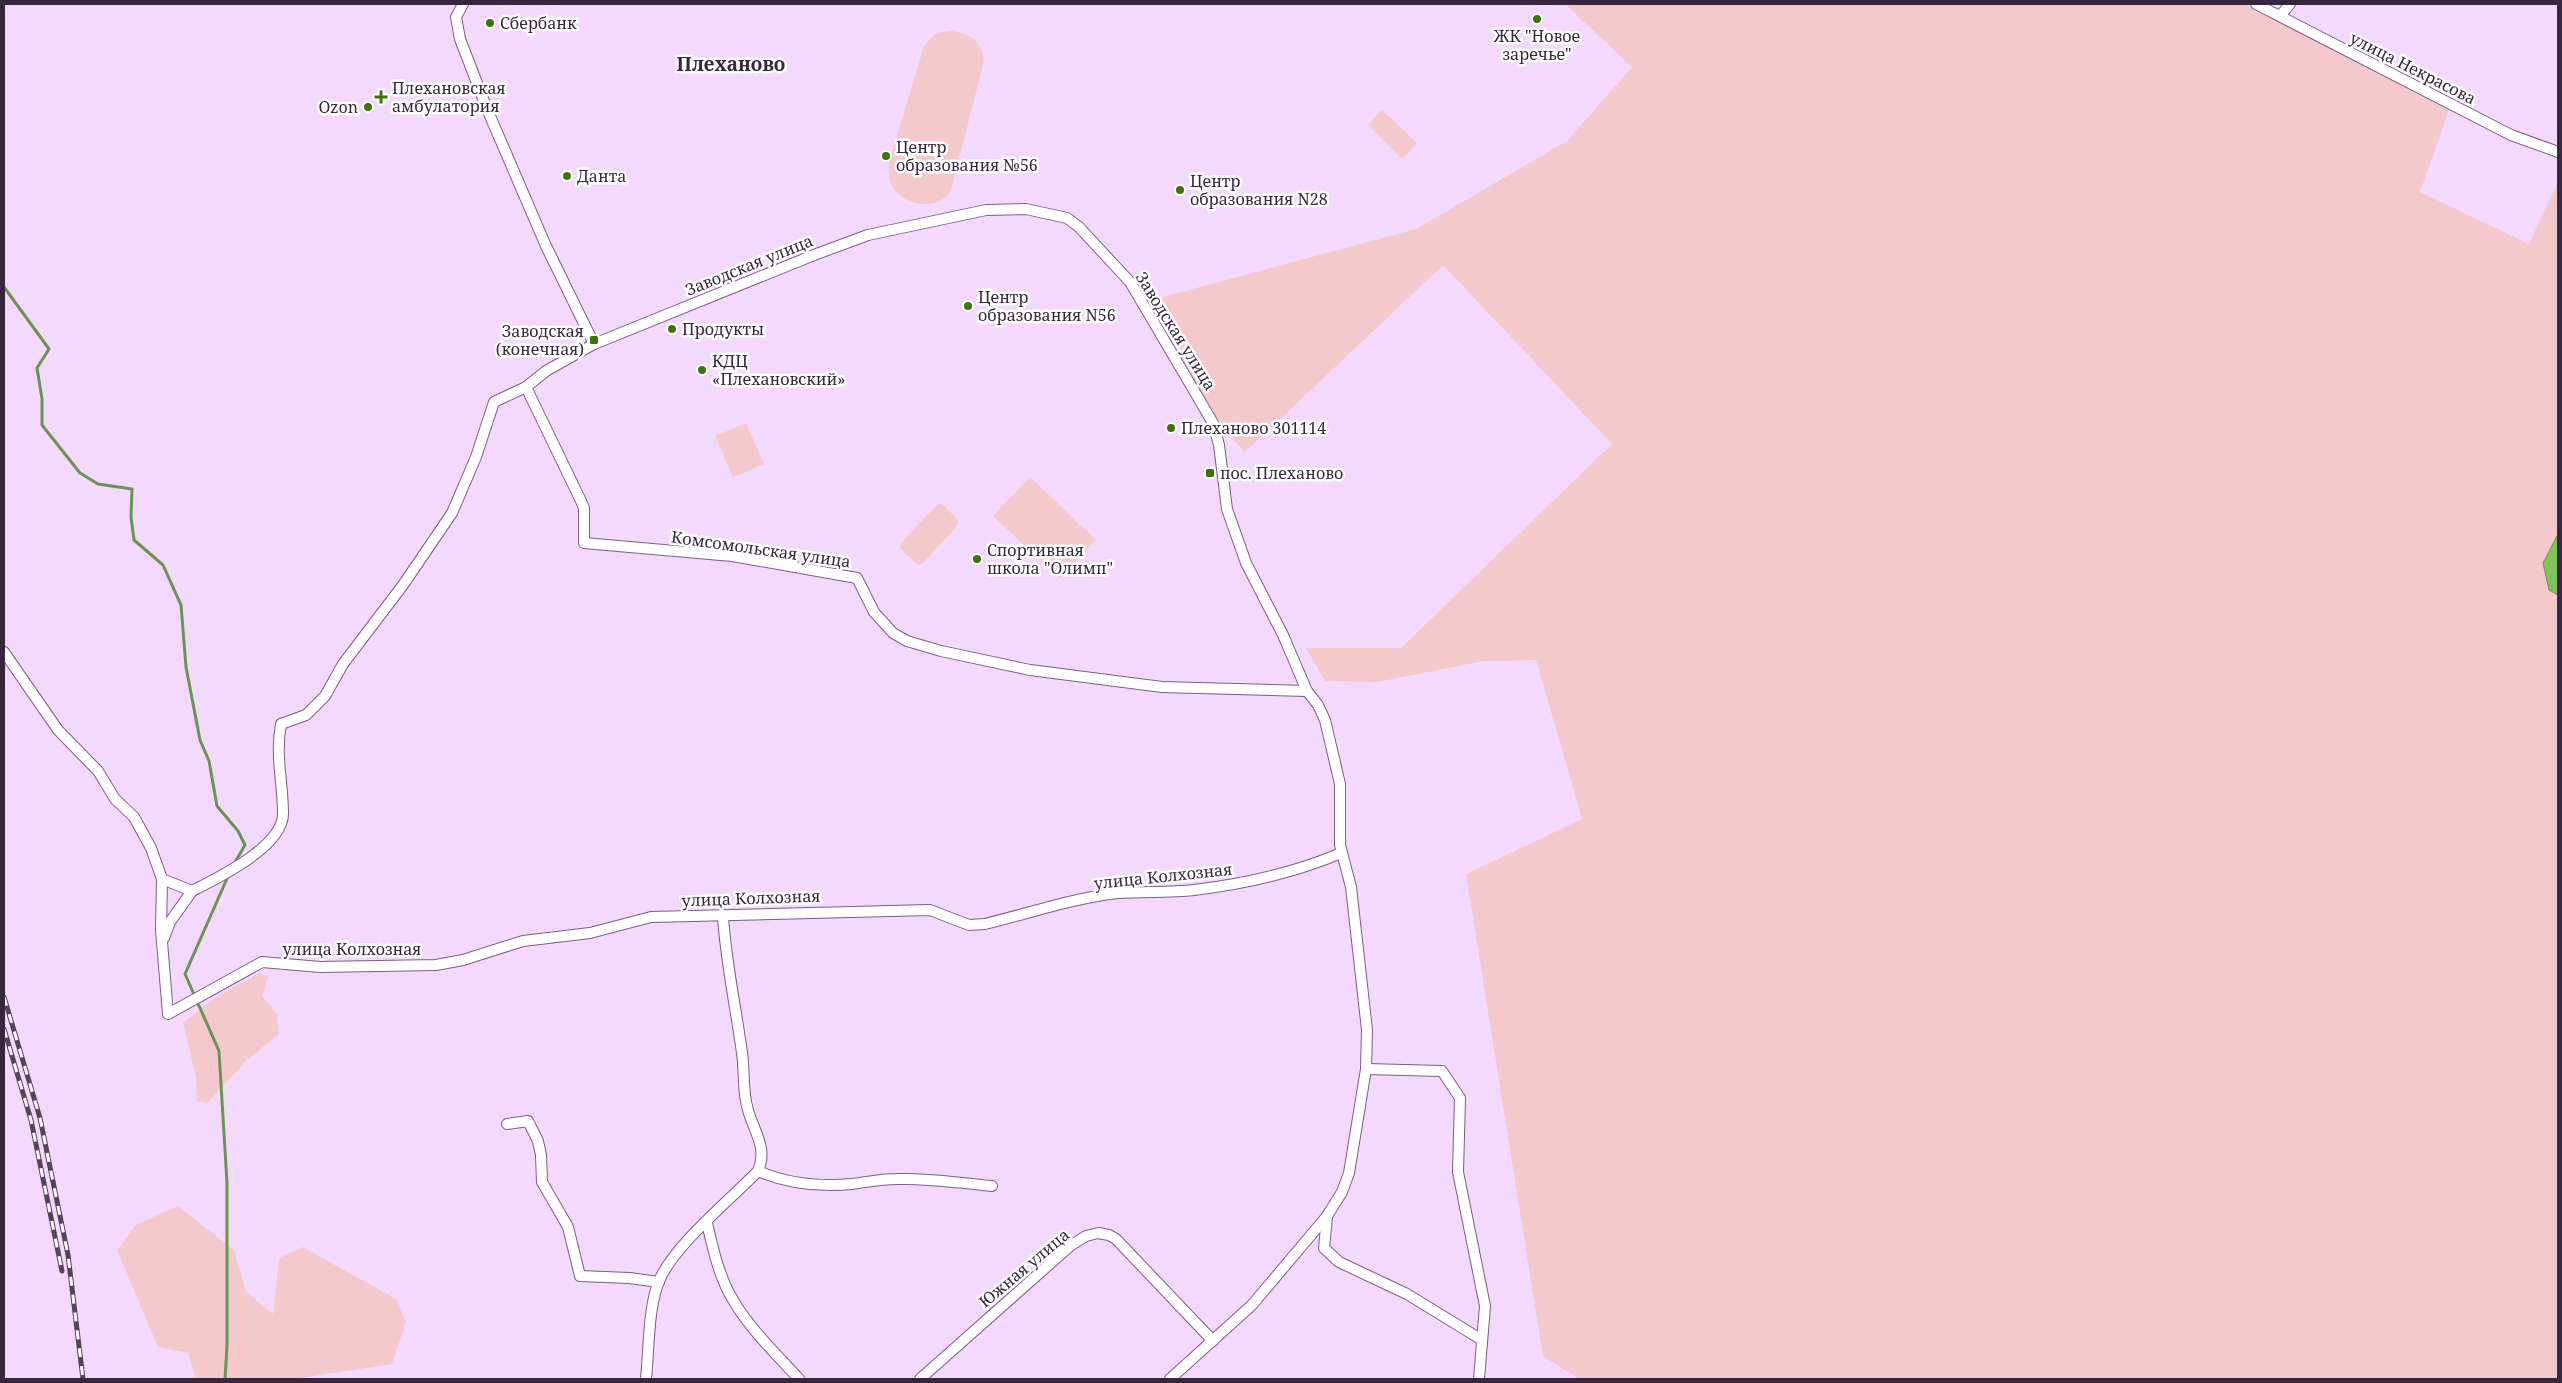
<svg xmlns="http://www.w3.org/2000/svg" width="2562" height="1383" font-family="'Noto Serif',serif">
<style>
.green{fill:#f4c9cb}
.water{fill:#81c35b;stroke:#6a9452}
.lines{fill:none;stroke-linecap:round;stroke-linejoin:round}
.stream{stroke:#6a9452;stroke-width:3}
.minor-casing{stroke:#805990;stroke-width:12}
.minor{stroke:#fff;stroke-width:10}
.rail-casing{stroke:#55435d;stroke-width:5}
.rail{stroke:#fff;stroke-width:3;stroke-dasharray:9;stroke-linecap:butt}
.poi-dot{fill:#3b7509;stroke:#fff;stroke-width:2}
.labels{text-anchor:middle;stroke-width:5;stroke-linejoin:round;paint-order:stroke}
.poi-label{font-size:16px;fill:#36263e;stroke:#fff;text-anchor:start}
.street-label{font-size:16px;fill:#36263e;stroke:#fff}
.quarter-label{font-size:19px;font-weight:bold;fill:#36263e;stroke:#fff}
</style>
<rect width="100%" height="100%" fill="#f3d9fe"/>
<g class="green">
<path d="M1565,4H2244L2451,105L2420,192L2529,244L2558,182V1379H1579L1543,1356L1466,874L1582,819L1536,660L1484,661L1377,682L1325,681L1306,648H1401L1612,444L1443,265L1245,452L1209,414L1159,298L1416,229L1567,141L1632,67Z"/>
<path d="M950,31C968,32 982,41 984,61L951,190C939,212 903,206 892,186C888,178 889,168 890,159L924,46L936,33Z"/>
<path d="M1382,110L1417,143L1402,159L1368,125Z"/>
<path d="M746,423L764,464L733,477L715,436Z"/>
<path d="M1030,477L1096,540L1060,579L993,516Z"/>
<path d="M938,504H942L958,520V525L922,564L918,565L901,549L900,544Z"/>
<path d="M259,973L268,977L262,996L277,1014L279,1034L247,1060L207,1103L197,1101L196,1078L183,1022L217,997Z"/>
<path d="M178,1206L234,1250L246,1292L273,1314L279,1258L303,1247L396,1299L406,1322L392,1364L294,1379H196L188,1353L158,1347L117,1250L136,1225Z"/>
</g>
<path class="water" d="M2558,534V595L2549,590L2543,563Z"/>
<g class="lines">
<g class="stream">
<path d="M4,287L49,349L37,368L42,399V425L80,473L98,484L132,489L131,517L134,540L163,565L181,605L186,667L200,740L209,761L217,806L238,831L245,845L234,864"/>
<path d="M225,1379L227,1346V1183L219,1051L185,974L229,874"/>
</g>
<defs>
<g id="minor">
<path d="M463,4L456,17L460,39L487,109L546,246L594,344"/>
<path d="M2256,4L2511,135L2558,152"/>
<path d="M2280,16L2290,4"/>
<path d="M526,387L581,501L584,508V543L732,556L857,578L874,612L893,633L907,641L941,651L1030,670L1162,687L1307,691"/>
<path d="M4,652L58,730L98,771L115,799L134,817L151,848L162,879L161,930L168,1014L262,962L320,967L436,965L463,960L523,941L590,933L651,917L930,910L969,925L985,924C1030,913 1073,898 1118,893C1144,891 1169,893 1194,890C1245,884 1294,873 1341,853"/>
<path d="M162,879L192,891L170,922L164,938"/>
<path d="M192,891C218,878 284,846 283,813C283,782 275,757 281,724L306,715L325,696L343,664L403,585L452,513L476,457L494,402L526,387L546,371L594,344L814,255L868,235L986,210L1026,209L1067,218L1079,227L1130,282L1213,423L1219,445L1227,509L1246,563L1283,635L1307,691L1318,705L1325,720L1340,784V845L1351,887L1367,1030L1366,1069L1349,1173L1342,1192L1327,1216L1252,1305L1170,1379"/>
<path d="M1366,1069L1442,1071L1460,1098L1458,1172L1485,1306L1479,1379"/>
<path d="M507,1124L528,1121L538,1141L541,1155L542,1182L568,1227L580,1276L629,1278L659,1282"/>
<path d="M758,1171C788,1184 820,1187 852,1184C867,1182 882,1179 897,1179C929,1178 961,1183 992,1186"/>
<path d="M1327,1217L1324,1248L1339,1262L1407,1294L1482,1340"/>
<path d="M707,1223C713,1249 719,1277 733,1300C750,1329 776,1354 799,1379"/>
<path d="M646,1379C649,1350 648,1308 659,1281C674,1245 730,1200 758,1171C768,1148 754,1132 748,1110C742,1091 745,1073 742,1053C736,1008 726,963 723,917"/>
<path d="M920,1379L1070,1246L1086,1236L1098,1233L1109,1235L1116,1239L1213,1341"/>
</g>
</defs>
<use href="#minor" class="minor-casing"/>
<use href="#minor" class="minor"/>
<defs>
<g id="rail">
<path d="M4,997L40,1118L68,1255L83,1379"/>
<path d="M4,1029L31,1120L62,1271"/>
</g>
</defs>
<use href="#rail" class="rail-casing"/>
<use href="#rail" class="rail"/>
</g>
<g class="poi-dot">
<circle cx="1537" cy="19" r="5"/>
<circle cx="490" cy="23" r="5"/>
<path d="M378.5 89.5h5v5h5v5h-5v5h-5v-5h-5v-5h5z"/>
<circle cx="368" cy="107" r="5"/>
<circle cx="886" cy="156" r="5"/>
<circle cx="567" cy="176" r="5"/>
<circle cx="1180" cy="190" r="5"/>
<circle cx="968" cy="306" r="5"/>
<circle cx="672" cy="329" r="5"/>
<rect x="589" y="335" width="10" height="10" rx="2.5"/>
<circle cx="702" cy="370" r="5"/>
<circle cx="1171" cy="428" r="5"/>
<rect x="1205" y="468" width="10" height="10" rx="2.5"/>
<circle cx="977" cy="559" r="5"/>
</g>
<g class="labels">
<g class="poi-label">
<text x="500" y="29">Сбербанк</text>
<text x="1537" y="42" text-anchor="middle">ЖК "Новое<tspan x="1537" dy="18">заречье"</tspan></text>
<text x="392" y="94">Плехановская<tspan x="392" dy="18">амбулатория</tspan></text>
<text x="358" y="113" text-anchor="end">Ozon</text>
<text x="896" y="153">Центр<tspan x="896" dy="18">образования №56</tspan></text>
<text x="577" y="182">Данта</text>
<text x="1190" y="187">Центр<tspan x="1190" dy="18">образования N28</tspan></text>
<text x="978" y="303">Центр<tspan x="978" dy="18">образования N56</tspan></text>
<text x="682" y="335">Продукты</text>
<text x="584" y="337" text-anchor="end">Заводская<tspan x="584" dy="18">(конечная)</tspan></text>
<text x="712" y="367">КДЦ<tspan x="712" dy="18">«Плехановский»</tspan></text>
<text x="1181" y="434">Плеханово 301114</text>
<text x="1220" y="479">пос. Плеханово</text>
<text x="987" y="556">Спортивная<tspan x="987" dy="18">школа "Олимп"</tspan></text>
</g>
<g class="street-label">
<text transform="translate(2413 68) rotate(27)" y="6">улица Некрасова</text>
<text transform="translate(749 265) rotate(-22)" y="6">Заводская улица</text>
<text transform="translate(1176 331) rotate(58)" y="6">Заводская улица</text>
<text transform="translate(761 549) rotate(8)" y="6">Комсомольская улица</text>
<text transform="translate(1163 876) rotate(-6)" y="6">улица Колхозная</text>
<text transform="translate(751 898) rotate(-2)" y="6">улица Колхозная</text>
<text x="352" y="955">улица Колхозная</text>
<text transform="translate(1024 1268) rotate(-40)" y="6">Южная улица</text>
</g>
<g class="quarter-label">
<text x="731" y="71">Плеханово</text>
</g>
</g>
<rect width="2562" height="1383" fill="none" stroke="#36263e" stroke-width="10"/>
</svg>
